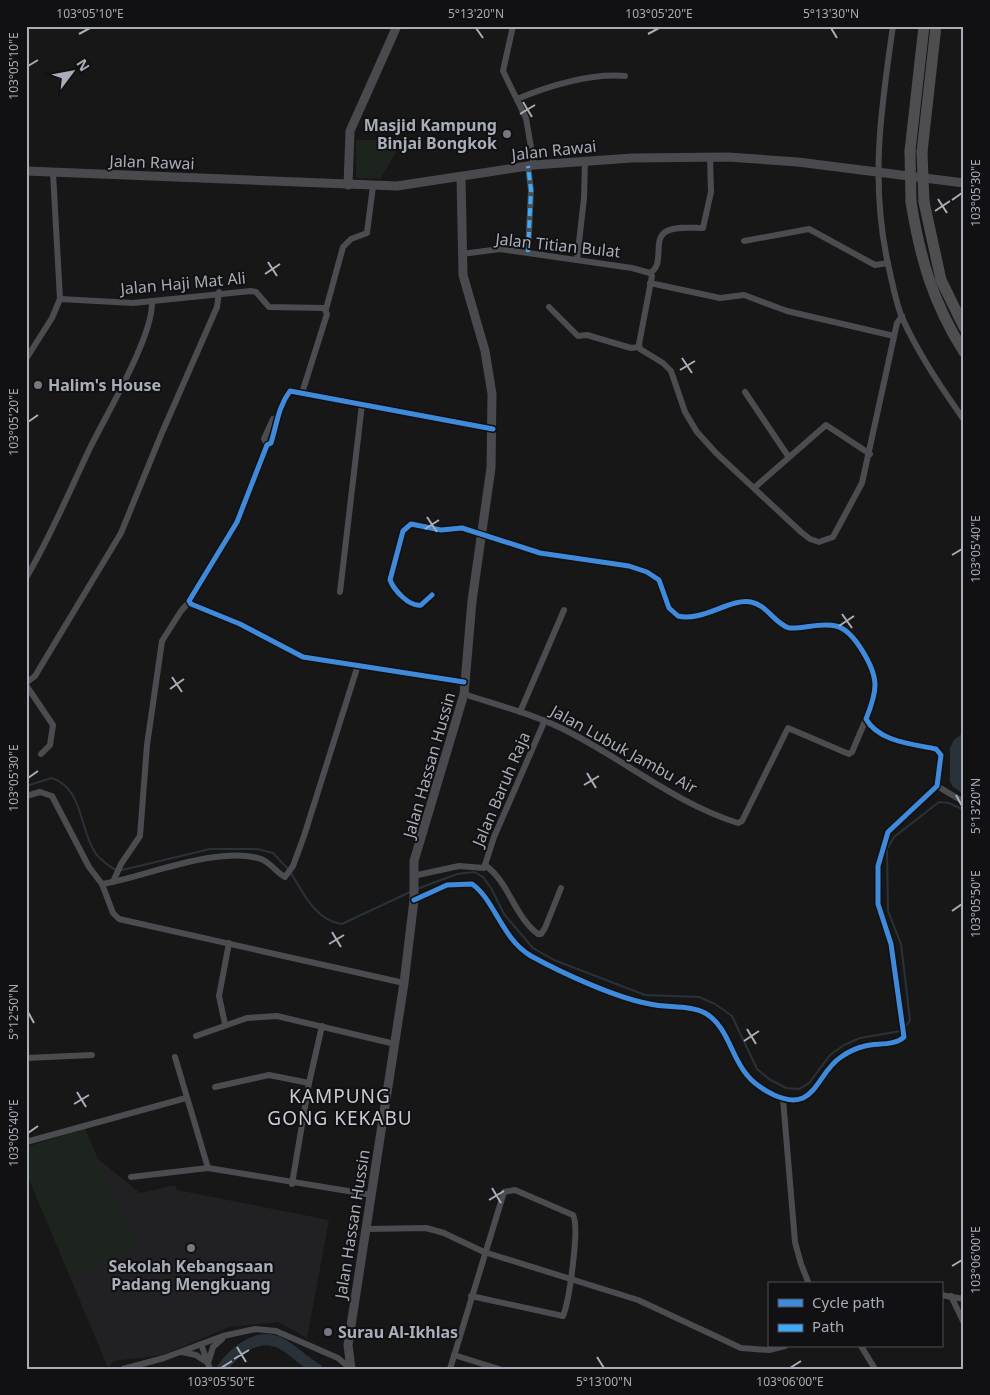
<svg xmlns="http://www.w3.org/2000/svg" width="990" height="1395" font-family="'Noto Sans',sans-serif">
<style>
.built{fill:#212123}
.green{fill:#1d241e}
.water{fill:#2a3239}
.lines{fill:none;stroke-linecap:round;stroke-linejoin:round}
.stream{stroke:#2a3239;stroke-width:2}
.river{stroke:#2a3239;stroke-width:11}
.street{stroke:#4b4c50;stroke-width:6}
.secondary{stroke:#4a4a4e;stroke-width:9}
.highway{stroke:#4e4e51;stroke-width:11}
.highway-bridge{stroke:#4e4e51;stroke-width:11}
.quiet{stroke:#3fa9f5;stroke-width:4;stroke-dasharray:8 4;stroke-linecap:butt}
.cycleway-casing{stroke:#111113;stroke-width:8}
.cycleway{stroke:#408adc;stroke-width:5}
.ticks{fill:none;stroke:#a8adb8;stroke-width:2}
.poi-dot{fill:#757880;stroke:#111113;stroke-width:2}
.labels{text-anchor:middle;stroke-width:4;stroke-linejoin:round;paint-order:stroke}
.poi-label{font-size:16px;font-weight:bold;fill:#a8adb8;stroke:#111113;text-anchor:start}
.street-label{font-size:16px;fill:#a8adb8;stroke:#111113}
.quarter-label{font-size:19px;letter-spacing:1px;fill:#c9ccd4;stroke:#111113}
.neatline{fill:none;stroke:#a8adb8;stroke-width:2}
.ticks-label{font-size:12px;text-anchor:middle;fill:#a8adb8}
</style>
<rect width="100%" height="100%" fill="#171717"/>
<path class="built" d="M85,1129L97,1158L140,1193L175,1185L177,1190L329,1220L307,1338L278,1322L229,1327L163,1355L113,1361L108,1368L26,1172V1147Z"/>
<g class="green">
<path d="M356,140H403L380,179L356,178Z"/>
<path d="M85,1129L136,1248L70,1276L26,1172V1147Z"/>
</g>
<path class="water" d="M962,734H964V794L953,787L950,782V748L954,740Z"/>
<g class="lines">
<g class="stream">
<path d="M26,786L52,778C84,789 79,830 96,854C102,861 110,867 118,871L210,849H257L273,853L288,869"/>
<path d="M291,873C303,893 316,921 342,924L410,892"/>
<path d="M417,889L457,874L474,872L483,877L491,888L504,914L533,948L554,960L645,995L699,997L715,1004L732,1016L757,1069L769,1079L786,1088L799,1089L809,1083L830,1055L844,1045L860,1038L901,1031"/>
<path d="M905,1028L910,1020L901,944L888,911L887,849L894,837L939,802L949,803L964,810"/>
</g>
<path class="river" d="M222,1369C235,1350 259,1331 282,1344C295,1351 304,1362 317,1369"/>
<g class="street">
<path d="M513,26L503,71L526,118L534,165"/>
<path d="M893,26C881,108 870,182 888,264C892,281 895,299 901,315C917,352 941,387 964,420"/>
<path d="M517,99C549,86 590,73 625,76"/>
<path d="M744,241L809,229L875,265L888,263"/>
<path d="M528,252L531,190L528,166"/>
<path d="M462,254L500,249L632,268L650,273"/>
<path d="M577,260L584,198L585,161"/>
<path d="M650,273L652,276L639,344L640,349L663,363L671,371L685,412L697,432L716,453L801,532L810,539L819,542L833,537L862,483L897,323L902,316"/>
<path d="M650,273C666,264 651,239 667,231C677,226 692,228 703,228L711,192L710,157"/>
<path d="M650,283L720,298L744,295L787,311L894,336"/>
<path d="M60,299L133,303L251,291L256,292L269,307L324,308L327,314L302,393"/>
<path d="M549,307L578,336L587,335L631,348L639,347"/>
<path d="M326,309L343,247L351,239L367,233L373,186"/>
<path d="M26,359L52,318L60,299L53,173"/>
<path d="M745,392L788,456"/>
<path d="M267,445L264,439L273,419L277,418"/>
<path d="M754,488L826,425L870,454"/>
<path d="M26,578C51,536 69,492 90,448C106,415 154,335 152,301"/>
<path d="M340,592L362,404"/>
<path d="M464,682L303,657L240,624L191,604L189,601L237,522L267,445L271,443C277,424 278,407 290,391L493,429"/>
<path d="M26,683L35,676L121,533L161,435L217,307L219,292"/>
<path d="M26,685L53,725L50,745L41,754"/>
<path d="M464,694C500,706 537,715 571,733C627,762 677,804 738,823L742,821L788,728L849,754L852,752L866,719"/>
<path d="M520,712L564,610"/>
<path d="M937,786L964,802"/>
<path d="M26,796L40,792L52,796L89,867L102,884L113,913L119,919L404,983"/>
<path d="M485,865C509,882 514,916 538,934H541L545,928L561,888"/>
<path d="M413,876L459,866L484,868L494,837L545,720"/>
<path d="M113,882L121,864L140,836L147,745L162,641L181,611L189,602"/>
<path d="M102,884C145,877 218,845 261,859C271,863 277,873 285,877L293,866L304,836L358,665"/>
<path d="M414,900L447,885L472,884C495,900 501,938 531,956C562,973 616,998 650,1004C667,1008 690,1005 705,1013C728,1026 731,1057 747,1075C754,1084 764,1090 774,1095C783,1099 794,1102 803,1098C818,1091 824,1068 841,1057C848,1052 856,1048 865,1046C876,1043 895,1046 904,1037L891,944L878,904V866L888,832L937,786L941,755L936,749C913,744 879,742 866,719C870,709 875,697 875,685C875,668 854,630 836,626C821,622 804,629 789,628C774,623 767,605 751,602C730,598 703,622 678,616L669,608L659,580L647,572L629,566L540,553L462,528L441,530L411,524L403,531L390,580C394,590 409,607 421,605L432,595"/>
<path d="M225,1024L219,996L229,943"/>
<path d="M196,1036L247,1018L277,1016L395,1044"/>
<path d="M175,1057L208,1168"/>
<path d="M26,1058L92,1055"/>
<path d="M215,1087L269,1075L309,1083"/>
<path d="M783,1099L795,1242L801,1264L809,1284"/>
<path d="M26,1142L186,1098"/>
<path d="M131,1177L208,1168L372,1195"/>
<path d="M292,1184L309,1083L322,1026"/>
<path d="M367,1229L426,1228L444,1233L484,1252L638,1300L741,1348L769,1350L785,1346"/>
<path d="M941,1295L964,1299"/>
<path d="M951,1296L964,1323"/>
<path d="M201,1344L210,1369"/>
<path d="M861,1346L875,1369"/>
<path d="M182,1352L196,1355L208,1363"/>
<path d="M454,1355L499,1369"/>
<path d="M208,1363L213,1347L222,1339"/>
<path d="M123,1369L164,1358L223,1336L255,1329L276,1331L338,1358L351,1369"/>
<path d="M450,1369L504,1192L515,1190L573,1215C580,1227 569,1302 563,1316L471,1296"/>
</g>
<g class="secondary">
<path d="M26,171L397,186L534,165L632,158L728,157L798,162L964,183"/>
<path d="M348,185L350,131L397,26"/>
<path d="M351,1369L348,1345L404,983L414,900V861L464,694L472,601L491,468L492,394L485,351L463,275L461,177"/>
</g>
<g class="highway">
<path d="M910,151L924,26"/>
<path d="M922,152L936,26"/>
<path d="M911,202C920,258 933,303 964,352"/>
<path d="M924,202L941,280L964,327"/>
</g>
<g class="highway-bridge">
<path d="M910,151L911,202"/>
<path d="M922,152L924,202"/>
</g>
<path class="quiet" d="M528,252L531,190L528,166"/>
<defs>
<g id="cycleway">
<path d="M464,682L303,657L240,624L191,604L189,601L237,522L267,445L271,443C277,424 278,407 290,391L493,429"/>
<path d="M414,900L447,885L472,884C495,900 501,938 531,956C562,973 616,998 650,1004C667,1008 690,1005 705,1013C728,1026 731,1057 747,1075C754,1084 764,1090 774,1095C783,1099 794,1102 803,1098C818,1091 824,1068 841,1057C848,1052 856,1048 865,1046C876,1043 895,1046 904,1037L891,944L878,904V866L888,832L937,786L941,755L936,749C913,744 879,742 866,719C870,709 875,697 875,685C875,668 854,630 836,626C821,622 804,629 789,628C774,623 767,605 751,602C730,598 703,622 678,616L669,608L659,580L647,572L629,566L540,553L462,528L441,530L411,524L403,531L390,580C394,590 409,607 421,605L432,595"/>
</g>
</defs>
<use href="#cycleway" class="cycleway-casing"/>
<use href="#cycleway" class="cycleway"/>
</g>
<path class="ticks" d="M476,28L483,38M831,28L837,38M79,34L90,28M648,34L659,28M28,66L38,60M523,102L532,117M520,114L535,105M938,199L947,213M952,200L962,193M935,211L950,201M268,262L277,276M265,274L280,264M682,358L692,373M680,370L695,361M28,422L38,415M427,517L437,532M425,529L439,520M952,555L962,549M842,614L852,628M839,626L854,616M172,677L182,692M170,689L184,679M587,773L596,788M28,778L38,771M584,785L599,776M956,795L962,806M952,911L962,904M332,932L341,947M329,944L344,935M28,1012L34,1023M747,1029L756,1044M744,1041L759,1031M77,1092L86,1107M74,1104L89,1095M28,1133L38,1126M492,1188L501,1203M489,1200L504,1191M952,1266L962,1260M237,1347L246,1362M597,1357L604,1368M234,1359L249,1350M221,1368L232,1361M790,1368L801,1361"/>
<g class="poi-dot">
<circle cx="507" cy="134" r="5"/>
<circle cx="38" cy="385" r="5"/>
<circle cx="191" cy="1248" r="5"/>
<circle cx="328" cy="1332" r="5"/>
</g>
<g class="labels">
<g class="poi-label">
<text x="497" y="131" text-anchor="end">Masjid Kampung<tspan x="497" dy="18">Binjai Bongkok</tspan></text>
<text x="48" y="391">Halim's House</text>
<text x="191" y="1272" text-anchor="middle">Sekolah Kebangsaan<tspan x="191" dy="18">Padang Mengkuang</tspan></text>
<text x="338" y="1338">Surau Al-Ikhlas</text>
</g>
<g class="street-label">
<text transform="translate(554 150) rotate(-6)" y="6">Jalan Rawai</text>
<text transform="translate(152 162) rotate(2)" y="6">Jalan Rawai</text>
<text transform="translate(558 245) rotate(6)" y="6">Jalan Titian Bulat</text>
<text transform="translate(183 283) rotate(-5)" y="6">Jalan Haji Mat Ali</text>
<text transform="translate(624 749) rotate(29)" y="6">Jalan Lubuk Jambu Air</text>
<text transform="translate(429 765) rotate(-74)" y="6">Jalan Hassan Hussin</text>
<text transform="translate(501 789) rotate(-67)" y="6">Jalan Baruh Raja</text>
<text transform="translate(352 1224) rotate(-81)" y="6">Jalan Hassan Hussin</text>
</g>
<g class="quarter-label">
<text x="340" y="1103">KAMPUNG<tspan x="340" dy="22">GONG KEKABU</tspan></text>
</g>
</g>
<rect width="990" height="1395" fill="none" stroke="#111113" stroke-width="55"/>
<rect x="768" y="1282" width="175" height="65" fill="#111113" stroke="#4d4f55"/>
<rect x="778" y="1299" width="25" height="8" fill="#408adc" stroke="#4d4f55"/>
<text x="812" y="1308" font-size="15" fill="#a8adb8">Cycle path</text>
<rect x="778" y="1324" width="25" height="8" fill="#3fa9f5" stroke="#4d4f55"/>
<text x="812" y="1332" font-size="15" fill="#a8adb8">Path</text>
<g transform="translate(72 72) rotate(58)" stroke="#111113" stroke-width="4" paint-order="stroke">
<path d="M0-4L9 19L0 12L-9 19Z" fill="#a8adb8"/>
<text y="-8" font-size="14" font-weight="bold" text-anchor="middle" fill="#a8adb8">N</text>
</g>
<rect x="28" y="28" width="934" height="1340" class="neatline"/>
<g class="ticks-label">
<text x="90" y="18">103°05'10"E</text>
<text x="476" y="18">5°13'20"N</text>
<text x="659" y="18">103°05'20"E</text>
<text x="831" y="18">5°13'30"N</text>
<text transform="translate(14 66) rotate(-90)" y="4">103°05'10"E</text>
<text transform="translate(976 193) rotate(-90)" y="4">103°05'30"E</text>
<text transform="translate(14 422) rotate(-90)" y="4">103°05'20"E</text>
<text transform="translate(976 549) rotate(-90)" y="4">103°05'40"E</text>
<text transform="translate(14 778) rotate(-90)" y="4">103°05'30"E</text>
<text transform="translate(976 806) rotate(-90)" y="4">5°13'20"N</text>
<text transform="translate(976 904) rotate(-90)" y="4">103°05'50"E</text>
<text transform="translate(14 1012) rotate(-90)" y="4">5°12'50"N</text>
<text transform="translate(14 1133) rotate(-90)" y="4">103°05'40"E</text>
<text transform="translate(976 1260) rotate(-90)" y="4">103°06'00"E</text>
<text x="221" y="1386">103°05'50"E</text>
<text x="604" y="1386">5°13'00"N</text>
<text x="790" y="1386">103°06'00"E</text>
</g>
</svg>
